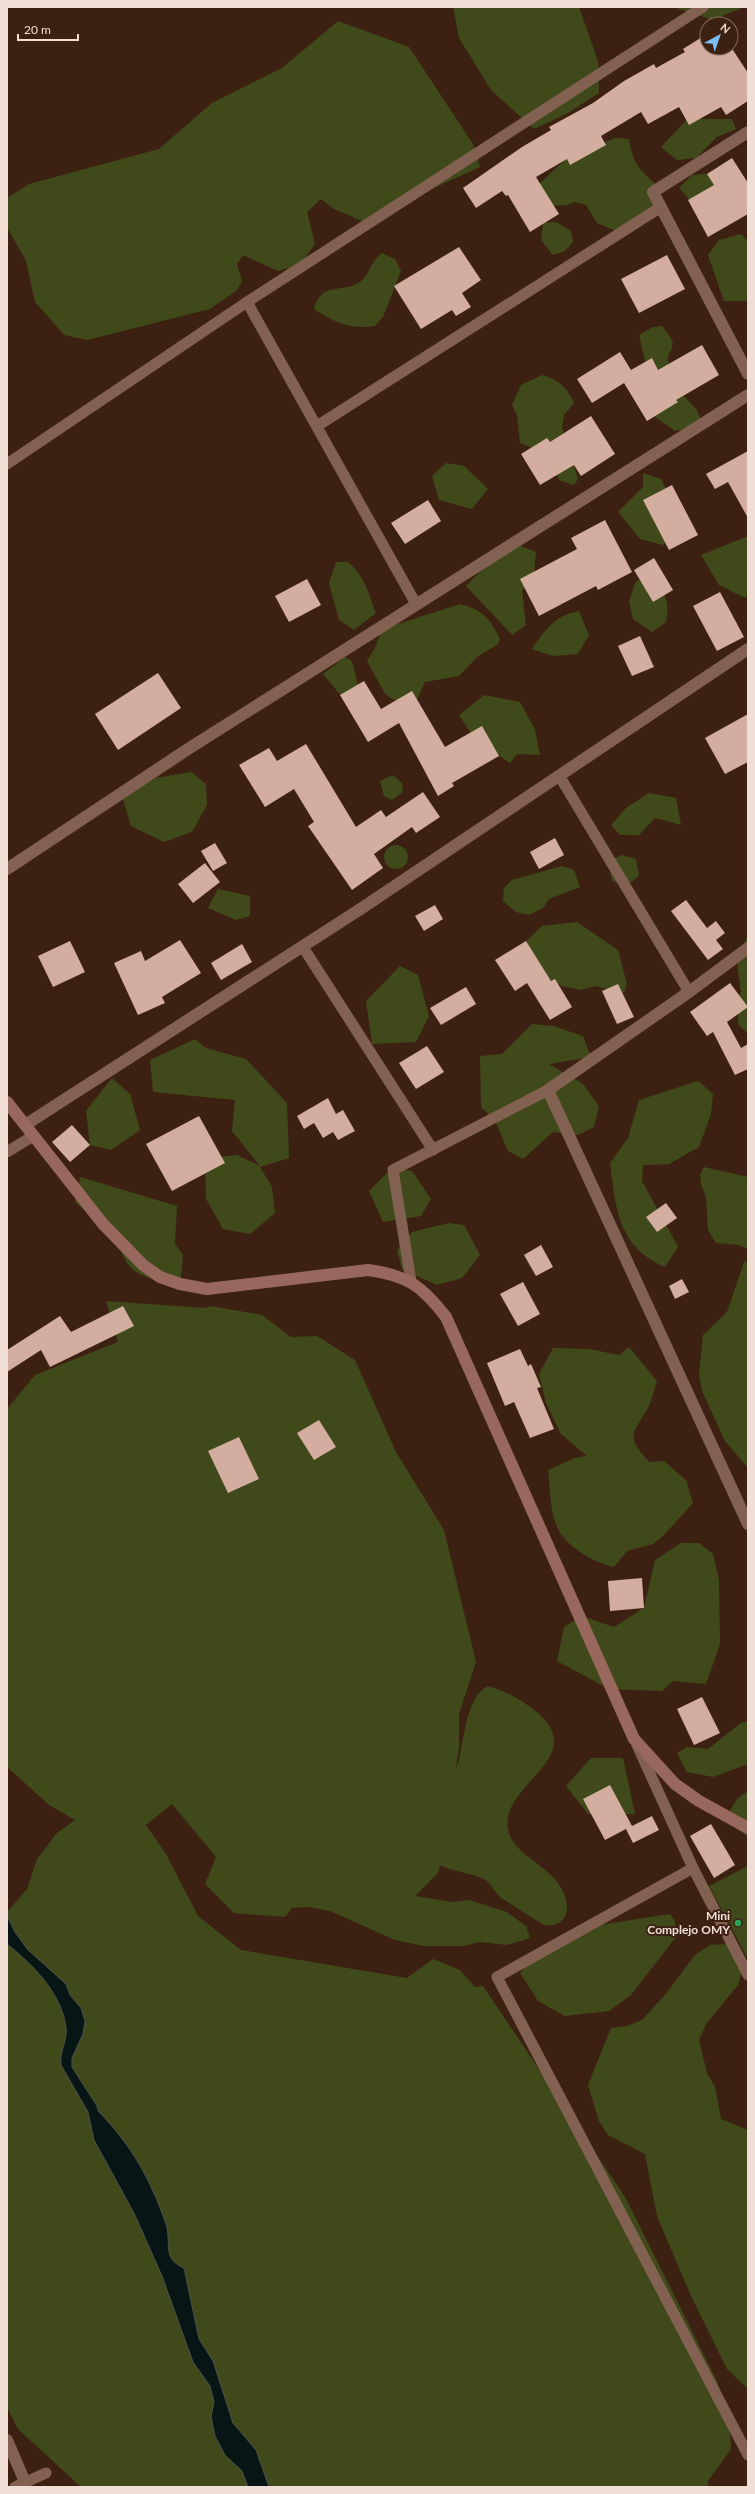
<svg xmlns="http://www.w3.org/2000/svg" width="755" height="2494" font-family="Lato,sans-serif">
<style>
.green{fill:#404919}
.water{fill:#071515;stroke:#4d514f}
.building{fill:#d3ada0}
.lines{fill:none;stroke-linecap:round;stroke-linejoin:round}
.service{stroke:#826152;stroke-width:11}
.minor{stroke:#826152;stroke-width:12}
.secondary{stroke:#98685f;stroke-width:12}
.leisure-dot{fill:#2e9e5b;stroke:#3c2113;stroke-width:1.5}
.labels{text-anchor:middle;stroke-width:4;stroke-linejoin:round;paint-order:stroke}
.poi-label{font-size:12px;font-weight:bold;fill:#f1ded5;stroke:#3c2113;text-anchor:end}
</style>
<rect width="100%" height="100%" fill="#3c2113"/>
<g class="green">
<path d="M453,7H579L598,61L599,93L568,113L534,129L491,90L459,38Z"/>
<path d="M673,7H744L713,20Z"/>
<path d="M338,21L409,47L473,144L480,167L362,221L334,209L321,199L307,212L315,244L300,265L278,271L243,255L237,264L242,281L237,290L210,309L87,340L64,335L35,302L26,261L7,227V198L29,184L159,149L212,103L282,68Z"/>
<path d="M691,115L700,119H732L736,129L717,137L696,158L677,160L661,147Z"/>
<path d="M615,138L629,139C633,167 643,173 663,190L657,203L626,235L597,223L586,205L575,202L567,205L546,206L539,184L568,157Z"/>
<path d="M714,173L721,200L695,206L679,188L692,175Z"/>
<path d="M556,222L571,231L573,242L565,251L553,255L541,240L543,223Z"/>
<path d="M741,234L748,241V301H724L708,255L719,240Z"/>
<path d="M382,253L395,259L401,271L383,317L375,326C351,330 333,322 314,309C323,277 348,297 364,278C371,270 370,263 382,253Z"/>
<path d="M662,326C673,341 677,341 667,358L673,371L648,374L639,335L653,327Z"/>
<path d="M542,375C559,380 567,387 574,403L564,415L562,428L578,479L574,485L559,480C550,455 544,452 520,443L517,415L512,405L521,385Z"/>
<path d="M683,395L697,410L701,420L691,427L675,431L655,417L648,408Z"/>
<path d="M446,463L464,466L488,489L472,509L439,500L432,476Z"/>
<path d="M643,473L661,479L673,504L675,532L663,545L640,539L618,512L643,487Z"/>
<path d="M748,536V594L745,598L719,585L701,555Z"/>
<path d="M507,540L536,552L534,572L522,591L526,625L512,635L466,586L494,558Z"/>
<path d="M336,562H348C364,575 369,594 376,613L354,630L339,620L329,583Z"/>
<path d="M652,576C664,593 671,601 666,622L652,632L633,619L629,601L636,581Z"/>
<path d="M460,604C483,610 490,618 500,639L497,645L478,656L459,676L425,682L414,706L405,707L385,694L367,661L375,648L382,629Z"/>
<path d="M579,611L589,635L578,654L553,656L532,649C545,630 555,615 579,611Z"/>
<path d="M345,657L352,661L360,693L343,698L323,674Z"/>
<path d="M484,695L520,702L535,730L540,755L517,754L510,763L473,737L459,715Z"/>
<path d="M191,772L206,784L207,805L192,832L164,842L131,826L122,796L156,778Z"/>
<path d="M393,775L402,783L403,792L392,800L384,796L380,781Z"/>
<path d="M649,793L676,798L681,825L655,818L639,835H620L611,825L626,808Z"/>
<circle cx="396" cy="857" r="12"/>
<path d="M622,855L636,859L639,876L626,886L612,881L608,861Z"/>
<path d="M562,866L574,870L580,887L549,899L543,908L529,915L516,912L503,901L504,888L512,880Z"/>
<path d="M218,889L250,896V916L236,920L208,908Z"/>
<path d="M577,922L618,950L627,984L624,993L595,986L581,990L562,986L546,977L523,944L542,926Z"/>
<path d="M748,934V1034L738,1024V998L741,992L737,962Z"/>
<path d="M400,966L418,975L429,1016L416,1042L372,1044L366,1001Z"/>
<path d="M532,1024L553,1026L583,1036L591,1057L549,1064L583,1084L599,1106L594,1127L578,1135L553,1132L523,1159L508,1151L495,1121L481,1107L480,1056L502,1054Z"/>
<path d="M195,1039L206,1048L246,1059L287,1103L289,1158L260,1167L272,1187L275,1213L250,1234L223,1229L206,1199L205,1158L237,1155L260,1166L232,1131L235,1100L153,1092L150,1060Z"/>
<path d="M112,1078L130,1094L140,1130L111,1150L90,1145L86,1111Z"/>
<path d="M698,1081L713,1094L711,1114L699,1147L669,1164L643,1165L642,1181L678,1247L665,1267C618,1247 616,1209 610,1163L628,1138L639,1100Z"/>
<path d="M704,1167L748,1177V1249L739,1245L716,1243L708,1230L706,1197L701,1184L700,1175Z"/>
<path d="M392,1168L412,1171L431,1199L421,1216L383,1222L369,1191Z"/>
<path d="M80,1177L177,1206L175,1244L183,1255L180,1286C146,1277 125,1278 118,1238L75,1202Z"/>
<path d="M449,1223L464,1225L480,1255L462,1278L437,1285L402,1269L397,1250L412,1232Z"/>
<path d="M748,1261V1467H747L725,1441L702,1391L699,1375L703,1335L727,1312L744,1262Z"/>
<path d="M106,1301L205,1308L211,1306L262,1315L291,1337L317,1336L355,1360L396,1452L444,1530L476,1662L459,1714V1748L456,1768L458,1764C464,1741 466,1696 488,1686C508,1692 522,1700 538,1713C591,1760 494,1786 509,1833C517,1860 566,1870 567,1907C567,1915 564,1920 557,1924C554,1925 548,1926 545,1925C539,1923 508,1902 501,1898C495,1893 493,1887 488,1882C480,1874 452,1872 440,1865L438,1873L415,1896L452,1902L469,1900L507,1912L526,1926L530,1938L507,1945L479,1942L464,1946H423L395,1940L330,1911L309,1907L292,1908L285,1917L234,1913L205,1884L216,1857L172,1804L146,1825L166,1854L198,1916L241,1950L407,1978L433,1959L460,1970L475,1987L483,1986L625,2197L717,2381L729,2414L731,2449L708,2481V2487H81L18,2429L7,2407V1912L27,1889L37,1859L57,1833L75,1820L49,1805L7,1767V1409L35,1375L118,1342Z"/>
<path d="M629,1347L657,1381C654,1390 652,1400 648,1408C632,1435 625,1435 649,1462L664,1461L686,1480L693,1503L664,1535L653,1544L627,1551L614,1567C592,1562 562,1545 555,1522C550,1506 550,1487 548,1470L575,1458L587,1456L561,1434L546,1403L539,1374L553,1348L589,1349L619,1355Z"/>
<path d="M681,1543H699L713,1554L719,1580L720,1644L706,1684L673,1681L662,1691L609,1689L557,1661L564,1627L582,1616L614,1627L644,1608L655,1560Z"/>
<path d="M748,1721V1764L713,1777L687,1772L677,1753L687,1747L708,1749L741,1723Z"/>
<path d="M591,1758H623L635,1814H588L566,1786Z"/>
<path d="M748,1791V1837L720,1817L725,1818L738,1798Z"/>
<path d="M748,1866V1959L709,1886Z"/>
<path d="M670,1914L675,1921L676,1937L631,1995L609,2011L565,2016L538,2001L520,1973L532,1959L593,1926Z"/>
<path d="M727,1944L742,1969L738,1985L706,2024L699,2040L707,2073L715,2087L721,2119L748,2130V2389L727,2369L691,2296L657,2216L645,2154L608,2135L599,2121L588,2085L611,2028L627,2026L642,2020L665,1995L695,1955L710,1945Z"/>
</g>
<path class="water" d="M7,1916L15,1932L28,1950L66,1984L70,1995L81,2008L85,2021L83,2034L72,2058V2067L97,2106L98,2111C132,2146 150,2178 166,2224C172,2243 161,2258 184,2268L199,2339L213,2361L233,2423L256,2450L269,2487H248L242,2471L225,2455L215,2436L211,2417L214,2402L210,2386L193,2362L162,2276L134,2213L94,2140L88,2112L61,2065C59,2052 68,2040 66,2027C61,1992 33,1965 7,1944Z"/>
<g class="building">
<path d="M707,34V48L731,47L748,73V101L726,115L721,107L689,125L679,107L648,124L641,112L601,136L606,145L570,165L567,159L536,177L559,214L530,232L508,195L506,196L502,191L476,208L463,188L522,147L551,130L549,127L593,103L624,81L654,64L656,68L685,52L683,49Z"/>
<path d="M732,158L748,183V214L708,237L688,200L714,185L707,174Z"/>
<path d="M459,247L481,280L462,293L471,307L456,316L452,310L421,329L394,286Z"/>
<path d="M667,255L685,289L639,313L621,279Z"/>
<path d="M702,345L719,375L676,400L678,402L647,421L624,383L592,403L577,379L620,352L631,370L652,358L658,370Z"/>
<path d="M591,416L615,454L581,476L574,465L540,485L521,454L547,438L550,442Z"/>
<path d="M748,451V518L728,482L715,489L706,474Z"/>
<path d="M672,485L698,535L669,550L643,500Z"/>
<path d="M428,500L441,521L405,544L391,523Z"/>
<path d="M605,520L632,572L598,590L596,586L539,616L520,579L577,549L571,538Z"/>
<path d="M654,558L673,590L653,602L634,570Z"/>
<path d="M307,579L321,605L289,622L275,596Z"/>
<path d="M720,592L744,637L717,651L693,606Z"/>
<path d="M640,636L654,667L632,676L618,646Z"/>
<path d="M158,673L181,708L118,750L95,714Z"/>
<path d="M364,681L381,709L412,691L445,747L482,726L499,756L452,783L454,786L438,796L399,723L368,742L340,695Z"/>
<path d="M748,714V762L725,774L705,738Z"/>
<path d="M306,744L356,827L381,810L386,817L423,792L440,817L416,833L412,827L374,854L383,868L352,890L308,826L314,822L294,789L265,807L239,765L269,748L277,761Z"/>
<path d="M555,838L564,855L539,869L530,852Z"/>
<path d="M215,843L227,863L213,871L201,851Z"/>
<path d="M205,863L220,882L193,903L178,884Z"/>
<path d="M686,900L707,928L716,921L725,933L716,940L723,949L708,960L671,911Z"/>
<path d="M435,905L443,919L424,931L415,916Z"/>
<path d="M180,940L201,973L162,997L165,1003L138,1015L114,963L141,951L145,961Z"/>
<path d="M70,941L85,972L53,987L38,956Z"/>
<path d="M526,941L551,981L555,979L572,1007L550,1020L527,983L515,991L495,960Z"/>
<path d="M242,944L252,962L221,980L211,963Z"/>
<path d="M730,983L748,1007L727,1022L741,1048L748,1044V1069L735,1075L713,1032L707,1036L690,1012Z"/>
<path d="M618,984L634,1017L617,1024L602,991Z"/>
<path d="M466,987L476,1004L441,1025L430,1008Z"/>
<path d="M427,1046L444,1072L416,1089L399,1063Z"/>
<path d="M328,1098L336,1114L343,1110L355,1131L338,1140L333,1132L323,1138L314,1123L304,1129L297,1116Z"/>
<path d="M199,1116L225,1163L172,1191L146,1144Z"/>
<path d="M72,1125L90,1145L70,1162L52,1142Z"/>
<path d="M666,1203L677,1218L657,1232L646,1217Z"/>
<path d="M541,1245L553,1267L536,1276L524,1255Z"/>
<path d="M682,1279L689,1292L675,1299L669,1286Z"/>
<path d="M523,1282L540,1314L518,1326L500,1294Z"/>
<path d="M123,1306L134,1326L50,1367L41,1350L7,1372V1350L60,1316L71,1332Z"/>
<path d="M520,1349L528,1366L531,1364L541,1387L537,1388L554,1429L530,1438L514,1402L505,1406L487,1363Z"/>
<path d="M319,1420L336,1447L314,1460L297,1433Z"/>
<path d="M239,1437L259,1479L228,1493L208,1451Z"/>
<path d="M642,1578L644,1608L610,1611L608,1581Z"/>
<path d="M702,1697L720,1733L694,1745L677,1709Z"/>
<path d="M610,1785L632,1826L652,1816L659,1830L633,1843L626,1829L605,1840L583,1799Z"/>
<path d="M711,1824L735,1865L714,1878L690,1836Z"/>
</g>
<g class="lines">
<g class="service">
<path d="M247,302L416,604"/>
<path d="M317,426L661,207"/>
<path d="M7,464L247,302L703,7"/>
<path d="M560,777L689,992"/>
<path d="M303,947L433,1150"/>
<path d="M7,1152L33,1136"/>
<path d="M411,1281L393,1170L548,1090"/>
<path d="M637,1745L693,1868L748,1975"/>
<path d="M693,1868L497,1977L748,2455"/>
<path d="M15,2487L46,2473"/>
</g>
<g class="minor">
<path d="M748,132L653,192L748,374"/>
<path d="M7,869L188,749L748,395"/>
<path d="M748,948L689,992L548,1090L748,1524"/>
<path d="M25,1125L362,908L748,649"/>
<path d="M7,2440L25,2482"/>
</g>
<path class="secondary" d="M7,1102L103,1224L143,1265L160,1277L180,1284L207,1289L368,1270C407,1275 422,1286 446,1317L634,1739L675,1784L699,1801L748,1828"/>
</g>
<circle class="leisure-dot" cx="738" cy="1923" r="4"/>
<g class="labels">
<g class="poi-label">
<text x="730" y="1920">Mini<tspan x="730" dy="14">Complejo OMY</tspan></text>
</g>
</g>
<rect width="755" height="2494" fill="none" stroke="#f1ded5" stroke-width="16"/>
<g transform="translate(719 36) rotate(40)"><circle r="19" fill="#3c2113" stroke="#846d61"/>
<path d="M0-3L7 15L0 10L-7 15Z" fill="#7bbef8"/>
<text y="-6" font-size="11" font-weight="bold" text-anchor="middle" fill="#f1ded5">N</text>
</g>
<path d="M18 34v6h60v-6" fill="none" stroke="#f1ded5" stroke-width="2"/>
<text x="24" y="34" font-size="12" fill="#f1ded5" stroke="#3c2113" stroke-width="3" paint-order="stroke">20 m</text>
</svg>
